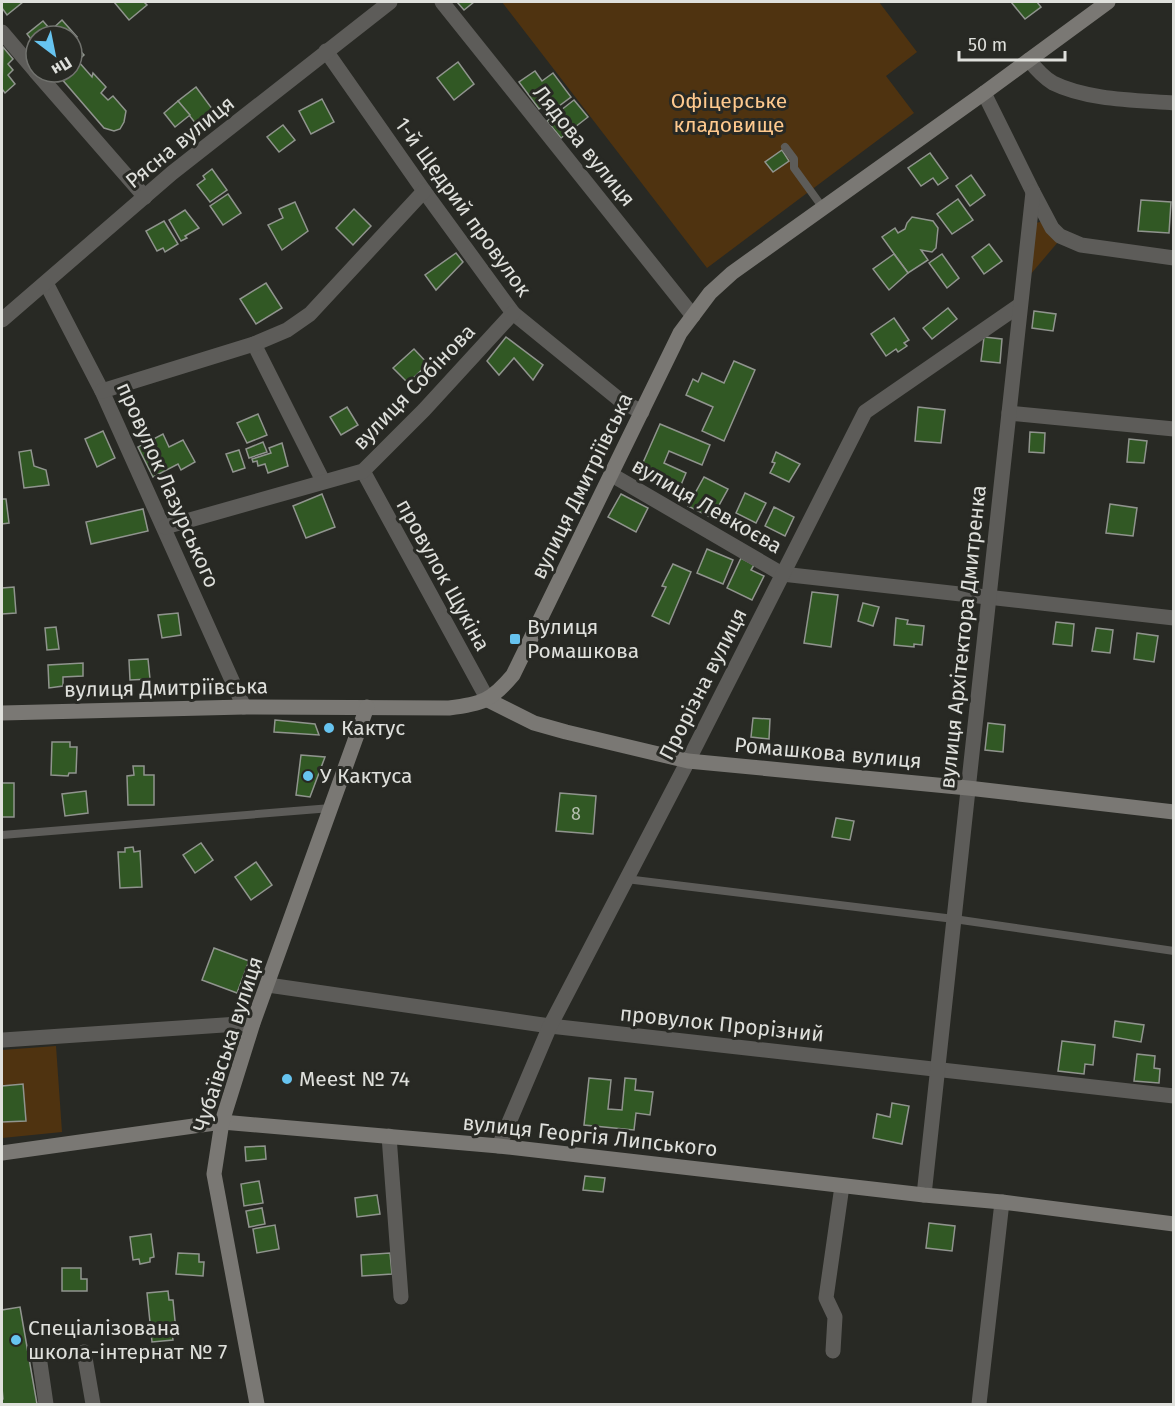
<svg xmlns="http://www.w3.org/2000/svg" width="1175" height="1406" font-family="'Fira Sans',sans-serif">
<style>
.green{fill:#4f3310}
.building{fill:#315824;stroke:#90948e;stroke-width:1.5}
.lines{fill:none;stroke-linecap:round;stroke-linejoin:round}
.lane{stroke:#5d5c59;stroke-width:8}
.street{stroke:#5d5c59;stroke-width:15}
.secondary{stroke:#7a7874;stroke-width:15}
.poi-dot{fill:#67c4f0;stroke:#282924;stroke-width:2}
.labels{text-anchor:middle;stroke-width:6;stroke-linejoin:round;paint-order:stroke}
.number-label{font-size:18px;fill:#b4beae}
.park-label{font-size:21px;fill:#fec98e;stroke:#282924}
.street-label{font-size:21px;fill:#dfe0dc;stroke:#282924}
.poi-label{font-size:21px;fill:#dfe0dc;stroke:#282924;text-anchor:start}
</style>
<rect width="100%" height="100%" fill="#282924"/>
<g class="green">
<path d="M502,2H879L917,52L886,76L914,113L707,268Z"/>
<path d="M1044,221L1058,242L1030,275L1032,224Z"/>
<path d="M56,1046L62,1132L2,1138V1050Z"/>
</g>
<g class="building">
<path d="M2,2H23L7,15L2,8Z"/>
<path d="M114,2H144L147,5L129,20Z"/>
<path d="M457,2H474L464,10Z"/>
<path d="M1011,2H1037L1041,7L1025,19Z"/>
<path d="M62,20L77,37L72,41V36H49V32Z"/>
<path d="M43,21L49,28L40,36H36L33,42L27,34Z"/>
<path d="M72,42L84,55L72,66Z"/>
<path d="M3,47L13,59L8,64L13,70L8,75L15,84L5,93L2,89Z"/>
<path d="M78,61L92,77L93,73L106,87L101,93L108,100L113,96L126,111L124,122L120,129L114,131L104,128L60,77L66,72H72V66Z"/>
<path d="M458,62L474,84L454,100L437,78Z"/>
<path d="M535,71L542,81L553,73L571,97L555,109L550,101L539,109L519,82Z"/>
<path d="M196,87L213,110L196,124L178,101Z"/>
<path d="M322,99L334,122L311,134L299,111Z"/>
<path d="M574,100L588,117L561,138L547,121Z"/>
<path d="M178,101L190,115L175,127L164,113Z"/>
<path d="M283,125L295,140L279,152L267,137Z"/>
<path d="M782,150L789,161L773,172L765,162Z"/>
<path d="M930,153L948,178L938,185L933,178L921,186L908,168Z"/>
<path d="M212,169L227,190L210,202L197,185L205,179L203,176Z"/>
<path d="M971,175L985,195L970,206L956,186Z"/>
<path d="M228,194L241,213L223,225L210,206Z"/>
<path d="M958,199L973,220L952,234L937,214Z"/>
<path d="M1141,200L1171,202L1169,233L1138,231Z"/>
<path d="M295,202L308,231L282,250L268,225L283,218L279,209Z"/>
<path d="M354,209L371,226L353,245L336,228Z"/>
<path d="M185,210L199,228L185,236L187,238L181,241L169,220Z"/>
<path d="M912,217L933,221L938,228L936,248L932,252L921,250L928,260L908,273L882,237L895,228L898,233L905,229L907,223Z"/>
<path d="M164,221L178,244L165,252L163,248L157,251L146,231Z"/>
<path d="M989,244L1002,261L984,274L972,257Z"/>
<path d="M456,253L463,262L436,290L425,275Z"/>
<path d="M894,254L908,273L889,290L873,269Z"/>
<path d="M942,254L959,278L947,288L929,263Z"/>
<path d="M266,283L282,308L256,324L240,299Z"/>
<path d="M948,308L957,319L932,339L923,328Z"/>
<path d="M1034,311L1056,314L1053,331L1032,328Z"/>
<path d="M894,318L909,340L904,343L907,346L898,352L896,349L886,356L871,334Z"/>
<path d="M506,337L543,365L533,380L514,358L499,375L487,361Z"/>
<path d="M984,337L1002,339L1000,363L981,361Z"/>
<path d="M414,349L428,364L408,383L393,368Z"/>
<path d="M734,361L755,370L724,441L702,431L713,407L686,395L693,379L698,382L702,373L724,383Z"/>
<path d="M347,407L358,425L341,435L330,417Z"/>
<path d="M918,407L945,410L941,443L915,441Z"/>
<path d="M258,414L267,435L247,443L237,423Z"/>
<path d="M660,424L710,445L702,465L669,451L664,463L686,473L678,492L638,474Z"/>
<path d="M103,431L115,458L97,467L85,439Z"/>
<path d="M1030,432L1045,433L1044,453L1029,452Z"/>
<path d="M163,434L169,447L183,440L195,462L181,470L178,464L153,477L138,447Z"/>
<path d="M1129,439L1147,441L1144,463L1127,462Z"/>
<path d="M263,442L267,452L249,458L246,449Z"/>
<path d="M282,443L288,466L268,473L265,464L258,466L257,461L253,462L252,459L271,453L269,448Z"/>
<path d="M31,450L34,466L46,470L49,485L24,488L19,452Z"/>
<path d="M239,450L245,468L233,472L226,454Z"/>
<path d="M776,452L800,464L789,482L770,473L775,463L772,462Z"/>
<path d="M704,477L728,489L712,518L688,506Z"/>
<path d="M745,493L766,503L756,523L736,513Z"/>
<path d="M322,494L335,527L306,538L293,506Z"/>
<path d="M621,494L648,508L636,532L608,517Z"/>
<path d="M2,499H6L9,523L2,524Z"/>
<path d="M1110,504L1137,508L1133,536L1106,533Z"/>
<path d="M774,507L794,517L785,536L765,526Z"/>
<path d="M143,509L148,531L91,544L86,522Z"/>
<path d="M707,549L733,560L723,584L697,573Z"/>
<path d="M741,558L754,565L751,570L764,576L752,600L727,588Z"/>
<path d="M673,564L691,572L669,624L652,616L666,587L662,586Z"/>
<path d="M14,587L16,613L2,614V588Z"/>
<path d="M812,592L838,595L831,647L804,643Z"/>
<path d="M863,603L879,607L873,626L858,621Z"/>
<path d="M178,613L181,635L162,638L158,615Z"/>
<path d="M896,618L908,620L907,624L924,626L922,645L914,644V647L894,645Z"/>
<path d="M1056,622L1074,624L1072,646L1053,644Z"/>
<path d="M56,627L59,649L47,650L45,628Z"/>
<path d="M1096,628L1113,630L1110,653L1092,651Z"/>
<path d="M1137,633L1158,636L1154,662L1134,659Z"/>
<path d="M148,659L150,679L130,680L129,660Z"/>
<path d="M83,663V676L63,677V686L49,688L48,665Z"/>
<path d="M753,718L770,719L769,739L751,737Z"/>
<path d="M275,720L315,724L319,735L274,732Z"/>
<path d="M988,723L1005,725L1003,752L985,750Z"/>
<path d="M52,742H70V747H77L76,773H69L68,776L51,775Z"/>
<path d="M301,755L325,757L310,797L296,795Z"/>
<path d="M133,766H144V775H154V805H128L127,776L134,775Z"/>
<rect x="2" y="783" width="12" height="34"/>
<path d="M86,791L88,813L65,816L62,794Z"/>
<path d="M560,793L596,796L593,834L556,831Z"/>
<path d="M836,818L854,821L850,840L832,837Z"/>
<path d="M201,843L213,860L195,873L183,855Z"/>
<path d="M133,847L134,852L140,851L142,887L120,888L118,852H125V848Z"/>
<path d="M256,862L272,885L251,900L235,877Z"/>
<path d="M214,948L249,961L237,993L202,980Z"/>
<path d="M1115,1021L1144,1025L1141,1042L1113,1037Z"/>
<path d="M1062,1041L1095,1045L1093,1065L1085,1064L1084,1074L1058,1071Z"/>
<path d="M1137,1054L1155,1056L1154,1068L1160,1069L1159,1083L1134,1081Z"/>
<path d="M589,1078L611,1080L608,1109L622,1110L625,1078L636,1079L635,1090L653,1092L650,1115L636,1113L634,1130L584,1125Z"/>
<path d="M23,1084L26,1121L2,1122V1086Z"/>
<path d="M892,1103L909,1106L902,1144L873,1138L877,1114L890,1117Z"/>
<path d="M265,1146L266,1159L246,1161L245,1147Z"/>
<path d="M585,1176L605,1178L603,1192L583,1190Z"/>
<path d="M259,1181L263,1203L244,1206L241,1184Z"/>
<path d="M377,1195L380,1214L357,1217L355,1198Z"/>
<path d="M262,1208L265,1224L249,1227L246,1211Z"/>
<path d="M929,1223L955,1226L952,1251L926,1248Z"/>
<path d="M275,1225L279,1249L257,1253L253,1229Z"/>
<path d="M151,1234L154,1257L150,1258V1262L140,1264L139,1259L133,1260L130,1237Z"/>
<path d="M178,1253L199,1254V1262H204L203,1276L176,1274Z"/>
<path d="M390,1253L392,1274L362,1276L361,1255Z"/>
<path d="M62,1268H81V1279H87V1291H62Z"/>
<path d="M168,1291L169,1300H173L176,1331H172L173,1340L152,1342L147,1293Z"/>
<path d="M20,1307L37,1404H2V1400L3,1399L2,1388V1310Z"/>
</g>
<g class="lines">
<g class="lane">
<path d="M785,147L794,159V168L823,208"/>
<path d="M2,835L331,808"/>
<path d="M626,879L954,919L1174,951"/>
</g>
<g class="street">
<path d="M442,2L693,316"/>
<path d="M2,32L36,72"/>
<path d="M326,51L424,191L513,313L621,401L642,412"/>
<path d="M1029,60C1036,69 1043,77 1053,83C1087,100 1136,100 1174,103"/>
<path d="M36,72L145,197"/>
<path d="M984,93L1033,192L1052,228L1060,236L1081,245L1174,258"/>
<path d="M46,283L102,391L244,707"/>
<path d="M2,320L172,173L390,2"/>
<path d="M254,344L323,481"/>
<path d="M102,391L254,344L287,330L310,314L424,191"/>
<path d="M1009,413L1174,429"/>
<path d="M363,471L488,700"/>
<path d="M612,475L782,574L1174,618"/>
<path d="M165,527L363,471L424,410L513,313"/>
<path d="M268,985L550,1026L1174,1096"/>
<path d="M3,1040L253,1023"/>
<path d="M389,1136L401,1297"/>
<path d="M499,1146L550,1026L688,761L865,412L1020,305"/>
<path d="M924,1195L1033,192"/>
<path d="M833,1351L835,1317L826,1298L842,1186"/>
<path d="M84,1352L93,1404"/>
<path d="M39,1356L46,1404"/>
<path d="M979,1404L1002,1202"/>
</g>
<g class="secondary">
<path d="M488,700L534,723L566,732L688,761L968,788L1174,812"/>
<path d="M2,713L244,707L449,708C482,704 491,701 513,675L680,333L710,293L732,273L984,93L1108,2"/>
<path d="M2,1153L222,1122L499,1146L924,1195L1002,1202L1174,1224"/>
<path d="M257,1404L214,1174L222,1122L253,1023L367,707"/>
</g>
</g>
<g class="poi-dot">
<rect x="509" y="633" width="12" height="12" rx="3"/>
<circle cx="329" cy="728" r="6"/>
<circle cx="308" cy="776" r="6"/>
<circle cx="287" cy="1079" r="6"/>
<circle cx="16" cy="1340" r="6"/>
</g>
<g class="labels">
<g class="number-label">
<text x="576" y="820">8</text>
</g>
<g class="park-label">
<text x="729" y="108">Офіцерське<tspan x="729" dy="24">кладовище</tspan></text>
</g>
<g class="street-label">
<text transform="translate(180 142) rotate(-39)" y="7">Рясна вулиця</text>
<text transform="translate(584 146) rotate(51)" y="7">Лядова вулиця</text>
<text transform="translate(463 207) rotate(54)" y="7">1-й Щедрий провулок</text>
<text transform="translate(414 387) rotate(-46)" y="7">вулиця Собінова</text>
<text transform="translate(168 485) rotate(66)" y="7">провулок Лазурського</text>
<text transform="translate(582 486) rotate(-64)" y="7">вулиця Дмитріївська</text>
<text transform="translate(707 506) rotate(30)" y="7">вулиця Левкоєва</text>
<text transform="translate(443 575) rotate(61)" y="7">провулок Щукіна</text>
<text transform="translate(963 637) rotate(-84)" y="7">вулиця Архітектора Дмитренка</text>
<text transform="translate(703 684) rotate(-63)" y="7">Прорізна вулиця</text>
<text transform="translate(166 688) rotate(-1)" y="7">вулиця Дмитріївська</text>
<text transform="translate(828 753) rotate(5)" y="7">Ромашкова вулиця</text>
<text transform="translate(722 1024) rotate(6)" y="7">провулок Прорізний</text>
<text transform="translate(228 1044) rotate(-72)" y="7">Чубаївська вулиця</text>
<text transform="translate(590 1136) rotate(6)" y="7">вулиця Георгія Липського</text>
</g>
<g class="poi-label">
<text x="527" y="634">Вулиця<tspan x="527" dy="24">Ромашкова</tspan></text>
<text x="341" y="735">Кактус</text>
<text x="320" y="783">У Кактуса</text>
<text x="299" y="1086">Meest № 74</text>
<text x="28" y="1335">Спеціалізована<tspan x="28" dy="24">школа-інтернат № 7</tspan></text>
</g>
</g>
<rect width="1175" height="1406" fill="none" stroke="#dfe0dc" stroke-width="6"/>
<g transform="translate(54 54) rotate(148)"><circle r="28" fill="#282924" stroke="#71726e" stroke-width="1.5"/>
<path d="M0-4.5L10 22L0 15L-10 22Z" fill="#67c4f0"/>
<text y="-9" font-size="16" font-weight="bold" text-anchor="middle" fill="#dfe0dc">Пн</text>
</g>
<path d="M959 51v9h106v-9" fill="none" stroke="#dfe0dc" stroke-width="3"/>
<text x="968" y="51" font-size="18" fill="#dfe0dc" stroke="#282924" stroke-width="4.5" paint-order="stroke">50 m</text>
</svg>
